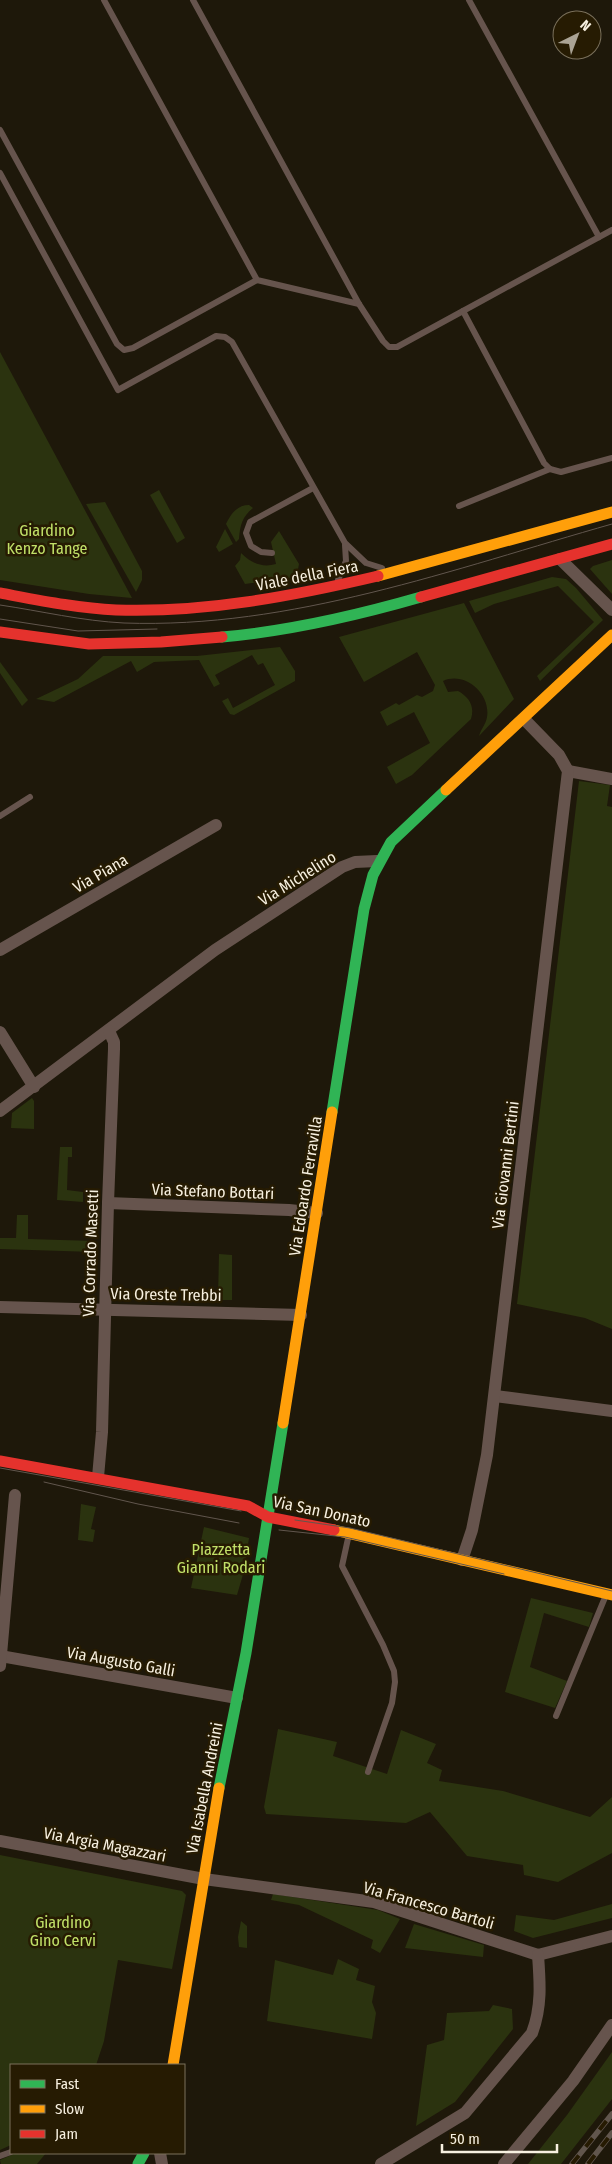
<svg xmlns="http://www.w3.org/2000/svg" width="612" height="2164" font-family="'Fira Sans Condensed',sans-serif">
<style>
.green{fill:#2b330f}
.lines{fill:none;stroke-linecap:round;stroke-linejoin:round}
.lane{stroke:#66544d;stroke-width:6}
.street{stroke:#66544d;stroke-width:12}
.fast{stroke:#30b455;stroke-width:11}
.slow{stroke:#ff9f0a;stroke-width:11}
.jam{stroke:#e5322d;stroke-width:11}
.tram{stroke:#61564d;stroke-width:1}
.rail-casing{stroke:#61564d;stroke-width:5.5}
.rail{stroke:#261b02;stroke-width:4;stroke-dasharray:11;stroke-linecap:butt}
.labels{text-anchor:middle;stroke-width:5;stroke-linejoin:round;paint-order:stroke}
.park-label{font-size:16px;fill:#c1e068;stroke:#261b02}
.street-label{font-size:16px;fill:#f7f0e0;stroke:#261b02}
</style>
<rect width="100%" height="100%" fill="#1e180a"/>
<g class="green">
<path d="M0,352L132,598L89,594L0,580Z"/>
<path d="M159,490L185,538L177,543L150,495Z"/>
<path d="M105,502L142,571V580L136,592L86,504Z"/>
<path d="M249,505L253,508C242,517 240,525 239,539L236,542L226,524C231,514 237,505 249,505Z"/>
<path d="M225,529L233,544L219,552L216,547Z"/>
<path d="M279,531L299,564L297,575L292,578L245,584L235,566L240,560L241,553C251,563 262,568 276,564L271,542Z"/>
<path d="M612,560V594L590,569L593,566Z"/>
<path d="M552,577L566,579L576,588L603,620L540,681L537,676L594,622L558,586L494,604L475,613L469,601Z"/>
<path d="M464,603L514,699L479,736C481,729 486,724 487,717C491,694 465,671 443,681L448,692L458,691C469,697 475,706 471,719L412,775L396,784L387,767L430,743L414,712L387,726L380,712L396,703L399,705L417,695L422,697L433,691L435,685L417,652L364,682L339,637Z"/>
<path d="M280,647L295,671V681L234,715L230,714L222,701L228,698L233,708L275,685L263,663L258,665L252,655L215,675L220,684L214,687L199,660L154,662L137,672L131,661L54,702L36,699L78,679L103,656H197Z"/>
<path d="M0,662L28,700L22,706L0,673Z"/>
<path d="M579,781L610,785L607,806L612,807V1329L585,1318L517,1304Z"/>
<path d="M32,1098L34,1101V1129L11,1128L12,1113Z"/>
<path d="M60,1147H72V1157H68L67,1190L83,1192V1202L57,1200Z"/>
<path d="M17,1215H28V1239L94,1241V1252L0,1249V1238H16Z"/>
<path d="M219,1254L232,1255V1300H218Z"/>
<path d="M81,1504L96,1507L91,1529L95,1530L93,1542L78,1540Z"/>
<path d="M204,1527L249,1538L244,1571L237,1595L191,1588Z"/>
<path d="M531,1598L593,1613L589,1627L544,1613L530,1667L567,1681L555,1708L505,1692Z"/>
<path d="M278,1729L337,1742L333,1756L387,1774L401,1730L436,1744L427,1763L442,1770L439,1781L503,1791L590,1817L612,1797V1853L558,1882L524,1875L523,1865L467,1856L430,1812L406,1823L266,1814L264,1807Z"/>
<path d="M0,1855L182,1891L186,1895L172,1969L118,1960L104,2041L96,2065H11V2145L0,2150Z"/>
<path d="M273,1894L378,1910L400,1919L380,1953L371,1948L373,1940L299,1905L271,1900Z"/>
<path d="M612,1904V1918L533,1938L514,1931L516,1915L554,1920Z"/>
<path d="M241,1921L247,1926V1948L239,1947L238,1937Z"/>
<path d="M414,1924L484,1945L483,1957L405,1948Z"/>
<path d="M338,1959L359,1969L356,1980L375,1986L372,2002L376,2013L372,2039L267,2021L275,1960L333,1975Z"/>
<path d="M493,2005L512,2009L513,2029L455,2102L416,2126L427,2045L444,2040L447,2013L489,2011Z"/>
<path d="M612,2052V2099L561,2164H528L567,2115Z"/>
<path d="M16,2153H46L37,2164H1L0,2160Z"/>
</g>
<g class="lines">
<g class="lane">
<path d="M104,0L257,280L359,304"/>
<path d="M193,0L359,304L383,341L389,347H397L463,311"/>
<path d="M469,0L599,237"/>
<path d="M0,130L117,344L124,350L133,348L257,280"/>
<path d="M0,173L118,390L216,336L225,337L232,342L345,543L366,563L382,568"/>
<path d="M550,469L544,463L463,311L612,230"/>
<path d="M459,506L550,469L561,472L612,458"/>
<path d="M272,553L261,552L251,546L246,533L250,522L313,488"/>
<path d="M338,580L346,561L345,545"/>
<path d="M0,816L30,797"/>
<path d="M349,1534L342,1566L383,1645L394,1671L395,1682L392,1703L368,1772"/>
<path d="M556,1716L606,1595"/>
<path d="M0,2156L11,2152"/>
</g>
<g class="street">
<path d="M560,559L612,610"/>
<path d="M568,771L612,779"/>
<path d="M0,950L216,825"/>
<path d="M0,1032L34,1087"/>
<path d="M0,1111L215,950L342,867L355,862L377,861"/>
<path d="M108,1203L289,1210L317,1213"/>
<path d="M0,1307L301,1315"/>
<path d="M495,1396L612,1411"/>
<path d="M98,1477L102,1432L108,1203L114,1049V1042L109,1031"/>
<path d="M462,1560L472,1530L487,1455L568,771L559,755L524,719"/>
<path d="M0,1656L237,1698"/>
<path d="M0,1666L15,1495"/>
<path d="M0,1841L204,1879L374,1902L538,1955L612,1936"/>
<path d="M160,2153L162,2164"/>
<path d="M381,2164L465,2113L532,2033C542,2007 540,1982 538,1955"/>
<path d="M504,2164L573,2081L612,2025"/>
</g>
<g class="fast">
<path d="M222,637C290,631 355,616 421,597"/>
<path d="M332,1112L364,909L373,875L391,842L446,790"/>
<path d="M219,1788L246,1653L283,1423"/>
<path d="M138,2164L144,2153"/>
</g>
<g class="slow">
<path d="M378,576L612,512"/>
<path d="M446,790L612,635"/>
<path d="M283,1423L332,1112"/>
<path d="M334,1530L612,1595"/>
<path d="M173,2065L219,1788"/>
</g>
<g class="jam">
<path d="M0,593C38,600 77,608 116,610C205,613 293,596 378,576"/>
<path d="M421,597L612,544"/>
<path d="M0,632L89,644L161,642L222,637"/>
<path d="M0,1461L248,1506L268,1517L334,1530"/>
</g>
<g class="tram">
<path d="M0,605C41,611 82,621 124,623C291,629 453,569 612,524"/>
<path d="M0,619L78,631L157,629"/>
<path d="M0,1468L241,1511"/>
<path d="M44,1482L138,1504L239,1523"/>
<path d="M295,1520L350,1528L612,1591"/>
<path d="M279,1530L345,1537L504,1574"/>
</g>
<defs>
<g id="rail">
<path d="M572,2164L612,2114"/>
<path d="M588,2164L612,2133"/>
</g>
</defs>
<use href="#rail" class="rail-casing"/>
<use href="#rail" class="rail"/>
</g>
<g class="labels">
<g class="park-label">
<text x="47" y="536">Giardino<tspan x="47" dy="18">Kenzo Tange</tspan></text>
<text x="221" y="1555">Piazzetta<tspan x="221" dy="18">Gianni Rodari</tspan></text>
<text x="63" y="1928">Giardino<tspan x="63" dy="18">Gino Cervi</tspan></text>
</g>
<g class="street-label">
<text transform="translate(307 575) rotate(-11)" y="6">Viale della Fiera</text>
<text transform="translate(100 873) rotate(-30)" y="6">Via Piana</text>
<text transform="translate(297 878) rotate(-32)" y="6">Via Michelino</text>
<text transform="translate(505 1165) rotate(-83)" y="6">Via Giovanni Bertini</text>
<text transform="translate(305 1186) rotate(-81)" y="6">Via Edoardo Ferravilla</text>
<text transform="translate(213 1191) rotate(2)" y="6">Via Stefano Bottari</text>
<text transform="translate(90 1253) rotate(-88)" y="6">Via Corrado Masetti</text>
<text transform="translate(166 1294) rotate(1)" y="6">Via Oreste Trebbi</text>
<text transform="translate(322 1511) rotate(12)" y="6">Via San Donato</text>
<text transform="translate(121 1661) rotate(10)" y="6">Via Augusto Galli</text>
<text transform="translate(204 1788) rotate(-79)" y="6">Via Isabella Andreini</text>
<text transform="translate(105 1844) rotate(11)" y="6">Via Argia Magazzari</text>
<text transform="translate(429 1905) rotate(16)" y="6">Via Francesco Bartoli</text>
</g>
</g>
<rect x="10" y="2064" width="175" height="90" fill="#261b02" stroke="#7a705b"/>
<rect x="20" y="2080" width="25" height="8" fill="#30b455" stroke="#7a705b"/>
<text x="55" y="2089" font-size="15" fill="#f7f0e0">Fast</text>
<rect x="20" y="2105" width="25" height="8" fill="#ff9f0a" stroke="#7a705b"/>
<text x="55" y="2114" font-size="15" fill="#f7f0e0">Slow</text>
<rect x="20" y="2130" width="25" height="8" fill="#e5322d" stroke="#7a705b"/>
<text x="55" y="2139" font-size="15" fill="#f7f0e0">Jam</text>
<g transform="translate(577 35) rotate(42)"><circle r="24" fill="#261b02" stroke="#7a705b"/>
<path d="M0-4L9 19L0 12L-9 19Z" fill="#aba495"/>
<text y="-8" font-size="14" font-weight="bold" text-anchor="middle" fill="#f7f0e0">N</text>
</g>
<path d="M442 2144v8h115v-8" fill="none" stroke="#f7f0e0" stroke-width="2.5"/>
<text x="450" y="2144" font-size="15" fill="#f7f0e0" stroke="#261b02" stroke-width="4" paint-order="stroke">50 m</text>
</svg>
